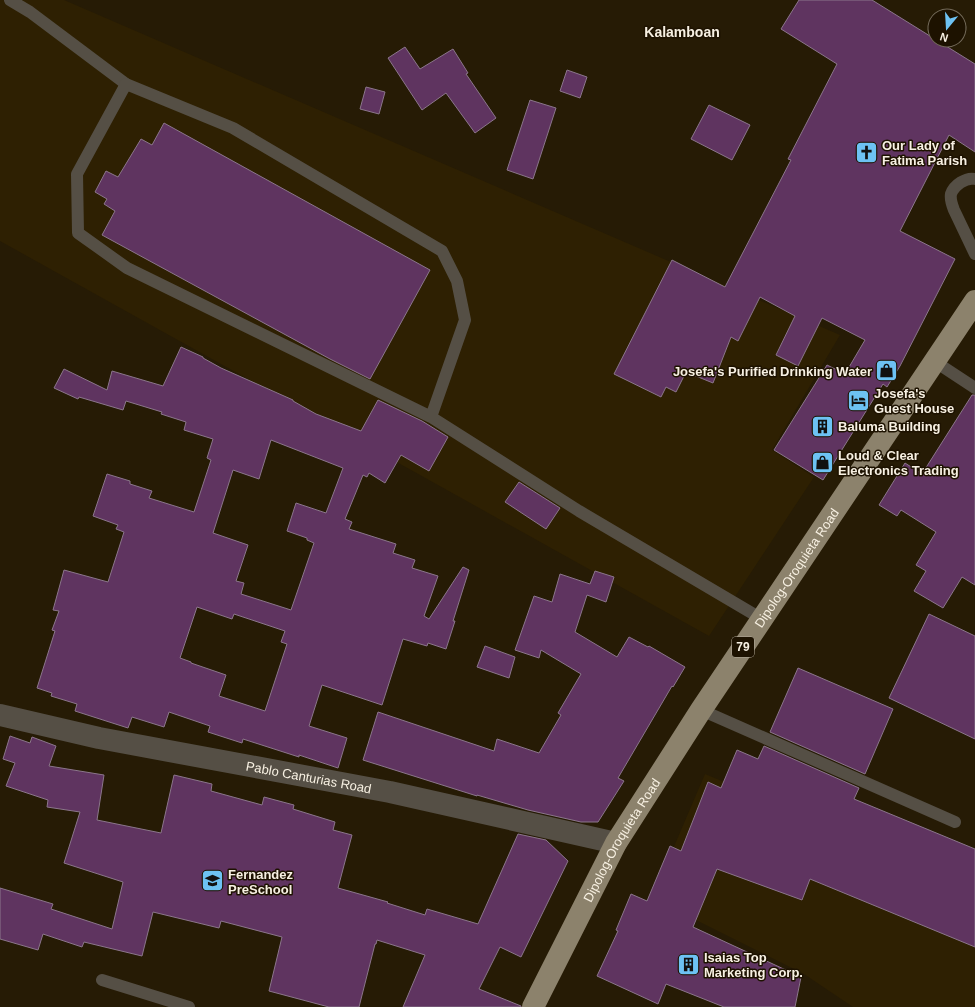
<svg xmlns="http://www.w3.org/2000/svg" width="975" height="1007" font-family="Arial,sans-serif">
<style>
.built{fill:#2e2002}
.building{fill:#5f3460;stroke:#8b768b;fill-rule:evenodd}
.lines{fill:none;stroke-linecap:round;stroke-linejoin:round}
.service{stroke:#554f45;stroke-width:12}
.minor{stroke:#554f45;stroke-width:22}
.primary{stroke:#8c826c;stroke-width:22}
.labels{text-anchor:middle;stroke-width:3;stroke-linejoin:round;paint-order:stroke}
.shield{fill:#1d1200;stroke:#b6ad9e;stroke-width:1}
.shield-label{font-size:12px;font-weight:bold;fill:#f7f0e2}
.poi-label{font-size:13px;font-weight:bold;fill:#f7f0e2;stroke:#1d1200;text-anchor:start}
.street-label{font-size:13px;fill:#f7f0e2;stroke:#1d1200}
.neighbourhood-label{font-size:14px;font-weight:bold;fill:#f7f0e2;stroke:#1d1200}
</style>
<rect width="100%" height="100%" fill="#261b05"/>
<g class="built">
<path d="M0,0H64L840,335L772,450L814,477L709,636L0,241Z"/>
<path d="M705,774L975,886V1007H853L804,974L652,898Z"/>
</g>
<g class="building">
<path d="M799,0H872L975,64V152L949,135L900,231L955,259L900,366L887,387L883,384L823,480L774,450L827,365L845,374L865,340L822,318L798,366L776,355L795,316L760,297L738,341L731,337L713,383L686,372L676,392L666,387L661,397L614,374L672,260L725,287L791,160L788,159L837,64L781,29Z"/>
<path d="M405,47L420,69L453,49L468,73L466,74L496,118L475,133L446,93L422,110L388,58Z"/>
<path d="M567,70L587,77L580,98L560,91Z"/>
<path d="M366,87L385,92L379,114L360,109Z"/>
<path d="M530,100L556,108L533,179L507,170Z"/>
<path d="M709,105L750,125L732,160L691,139Z"/>
<path d="M164,123L430,270L370,379L330,359L102,235L115,211L104,204L107,199L95,192L106,171L118,177L141,139L152,145Z"/>
<path d="M181,347L203,357V358L221,368L293,400V401L316,414L361,431L378,400L422,421L448,437L429,471L401,455L385,483L369,473L367,477L363,475L345,519L352,522L349,529L396,544L393,553L415,560L412,568L438,576L424,616L429,619L463,567L469,570L453,621H455L446,649L428,643L427,646L403,639L382,705L322,685L309,726L347,738L338,768L299,755V757L243,739L242,743L208,732L210,726L169,712L164,727L132,717L128,728L75,711L77,704L51,696L52,693L37,688L55,631L52,630L59,611L53,610L64,570L108,582L124,532L116,529L118,525L93,516L107,474L130,481V484L152,491L149,498L194,512L211,460L207,458L213,439L184,430L186,422L161,414L162,412L126,401L123,410L79,397L78,399L54,388L64,369L107,390L112,371L163,386ZM271,440L343,468L326,513L296,503L287,531L307,538V540L314,543L291,610L241,594L244,583L236,581L248,545L213,533L233,470L259,479ZM197,607L232,619L234,614L285,631L281,642L287,644L265,711L219,696L226,675L191,663V662L180,658Z"/>
<path d="M972,395H975V585L962,577L943,608L914,591L926,571L916,565L936,532L901,510L897,516L879,505L905,463L922,474Z"/>
<path d="M519,482L560,508L546,529L505,502Z"/>
<path d="M595,571L614,577L606,602L587,595L575,632L617,657L629,637L648,647L649,646L685,667L673,687L672,686L618,778L624,781L598,822H581L528,810L477,795V796L363,760L378,712L494,751L497,739L539,753L561,715L558,713L581,674L541,650L539,658L515,650L534,596L552,602L560,574L590,584Z"/>
<path d="M929,614L975,636V739L889,698Z"/>
<path d="M485,646L515,657L509,678L477,667Z"/>
<path d="M798,668L893,709L865,774L770,732Z"/>
<path d="M10,736L30,743L32,737L56,746L49,766L104,775L97,820L161,833L174,775L212,784L211,791L262,805L264,797L294,805L293,809L335,822L333,830L352,835L338,888L388,902L387,903L425,915L427,909L478,924L518,834L546,840L568,861L521,957L500,947L479,989L521,1006V1007H403L425,955L377,940L376,944H375L359,1007H329L269,991L282,937L221,921L219,928L153,912L142,956L84,942L82,947L43,934L38,950L0,939V888L53,904L51,909L112,929L123,882L64,863L80,812L47,807L48,800L6,786L15,763L3,759Z"/>
<path d="M764,746L859,788L854,799L975,849V947L810,879L802,900L717,869L693,927L801,977L795,1007H724L666,984L658,1004L597,976L618,931L616,930L631,894L647,901L670,846L681,851L708,782L721,788L737,750L758,759Z"/>
</g>
<g class="lines">
<g class="service">
<path d="M10,0L30,12L126,84"/>
<path d="M975,179C966,177 954,185 951,194C950,199 952,205 954,210L975,254"/>
<path d="M934,361L975,388"/>
<path d="M431,417L465,320L457,281L442,251L233,128L126,84L77,174L78,233L127,268L431,417L579,511L762,619"/>
<path d="M701,710L955,822"/>
<path d="M102,980L189,1007"/>
</g>
<path class="minor" id="s1" d="M0,715L99,738L390,792L616,843"/>
<path class="primary" id="s2" d="M533,1007L616,843L701,710L975,301"/>
</g>
<defs>
<symbol id="church-square" viewBox="-11 -11 22 22"><rect x="-9" y="-9" width="18" height="18" rx="4" fill="#6dc2f3" stroke="#1d1200"/><path d="M-1.2-6h2.4v3.5h3.3v2.4h-3.3V6h-2.4V-.1h-3.3v-2.4h3.3Z" fill="#111"/></symbol>
<symbol id="shop-square" viewBox="-11 -11 22 22"><rect x="-9" y="-9" width="18" height="18" rx="4" fill="#6dc2f3" stroke="#1d1200"/><path d="M-5-2.5h2.3a2.7 3.5 0 0 1 5.4 0H5L5.5 6h-11ZM-1.5-2.5h3a1.5 2.3 0 0 0-3 0Z" fill="#111"/></symbol>
<symbol id="hotel-square" viewBox="-11 -11 22 22"><rect x="-9" y="-9" width="18" height="18" rx="4" fill="#6dc2f3" stroke="#1d1200"/><path d="M-6-4.5h1.5V1H6V5H4.5V3h-9V5H-6ZM-4 0a1.8 1.8 0 1 1 3.6 0ZM.5 0V-2.5h3Q6-2.5 6 0Z" fill="#111"/></symbol>
<symbol id="building-square" viewBox="-11 -11 22 22"><rect x="-9" y="-9" width="18" height="18" rx="4" fill="#6dc2f3" stroke="#1d1200"/><path d="M-4-6H4V6H1V3H-1V6H-4ZM-2.5-4.3h1.7v1.8h-1.7ZM.8-4.3h1.7v1.8H.8ZM-2.5-1h1.7V.8h-1.7ZM.8-1h1.7V.8H.8Z" fill="#111"/></symbol>
<symbol id="school-square" viewBox="-11 -11 22 22"><rect x="-9" y="-9" width="18" height="18" rx="4" fill="#6dc2f3" stroke="#1d1200"/><path d="M0-5L7-2L0 1L-7-2ZM-4 1L0 2.5L4 1V4Q0 6-4 4Z" fill="#111"/></symbol>
</defs>
<g fill-rule="evenodd">
<use href="#church-square" x="854" y="140" width="25" height="25"/>
<use href="#shop-square" x="874" y="358" width="25" height="25"/>
<use href="#hotel-square" x="846" y="388" width="25" height="25"/>
<use href="#building-square" x="810" y="414" width="25" height="25"/>
<use href="#shop-square" x="810" y="450" width="25" height="25"/>
<use href="#school-square" x="200" y="868" width="25" height="25"/>
<use href="#building-square" x="676" y="952" width="25" height="25"/>
</g>
<g class="labels">
<rect class="shield" x="732" y="637" width="22" height="20" rx="3"/>
<g class="shield-label">
<text x="743" y="651">79</text>
</g>
<g class="poi-label">
<text x="882" y="150">Our Lady of<tspan x="882" dy="15">Fatima Parish</tspan></text>
<text x="872" y="376" text-anchor="end">Josefa's Purified Drinking Water</text>
<text x="874" y="398">Josefa's<tspan x="874" dy="15">Guest House</tspan></text>
<text x="838" y="431">Baluma Building</text>
<text x="838" y="460">Loud &amp; Clear<tspan x="838" dy="15">Electronics Trading</tspan></text>
<text x="228" y="879">Fernandez<tspan x="228" dy="15">PreSchool</tspan></text>
<text x="704" y="962">Isaias Top<tspan x="704" dy="15">Marketing Corp.</tspan></text>
</g>
<g class="street-label">
<text dy="5" stroke="none"><textPath href="#s2" startOffset="513">Dipolog-Oroquieta Road</textPath></text>
<text dy="5" stroke="none"><textPath href="#s1" startOffset="315">Pablo Canturias Road</textPath></text>
<text dy="5" stroke="none"><textPath href="#s2" startOffset="189">Dipolog-Oroquieta Road</textPath></text>
</g>
<g class="neighbourhood-label">
<text x="682" y="37">Kalamboan</text>
</g>
</g>
<g transform="translate(947 28) rotate(198)"><circle r="19" fill="#1d1200" stroke="#746b5a"/>
<path d="M0-3L7 15L0 10L-7 15Z" fill="#6dc2f3"/>
<text y="-6" font-size="11" font-weight="bold" text-anchor="middle" fill="#f7f0e2">N</text>
</g>
</svg>
